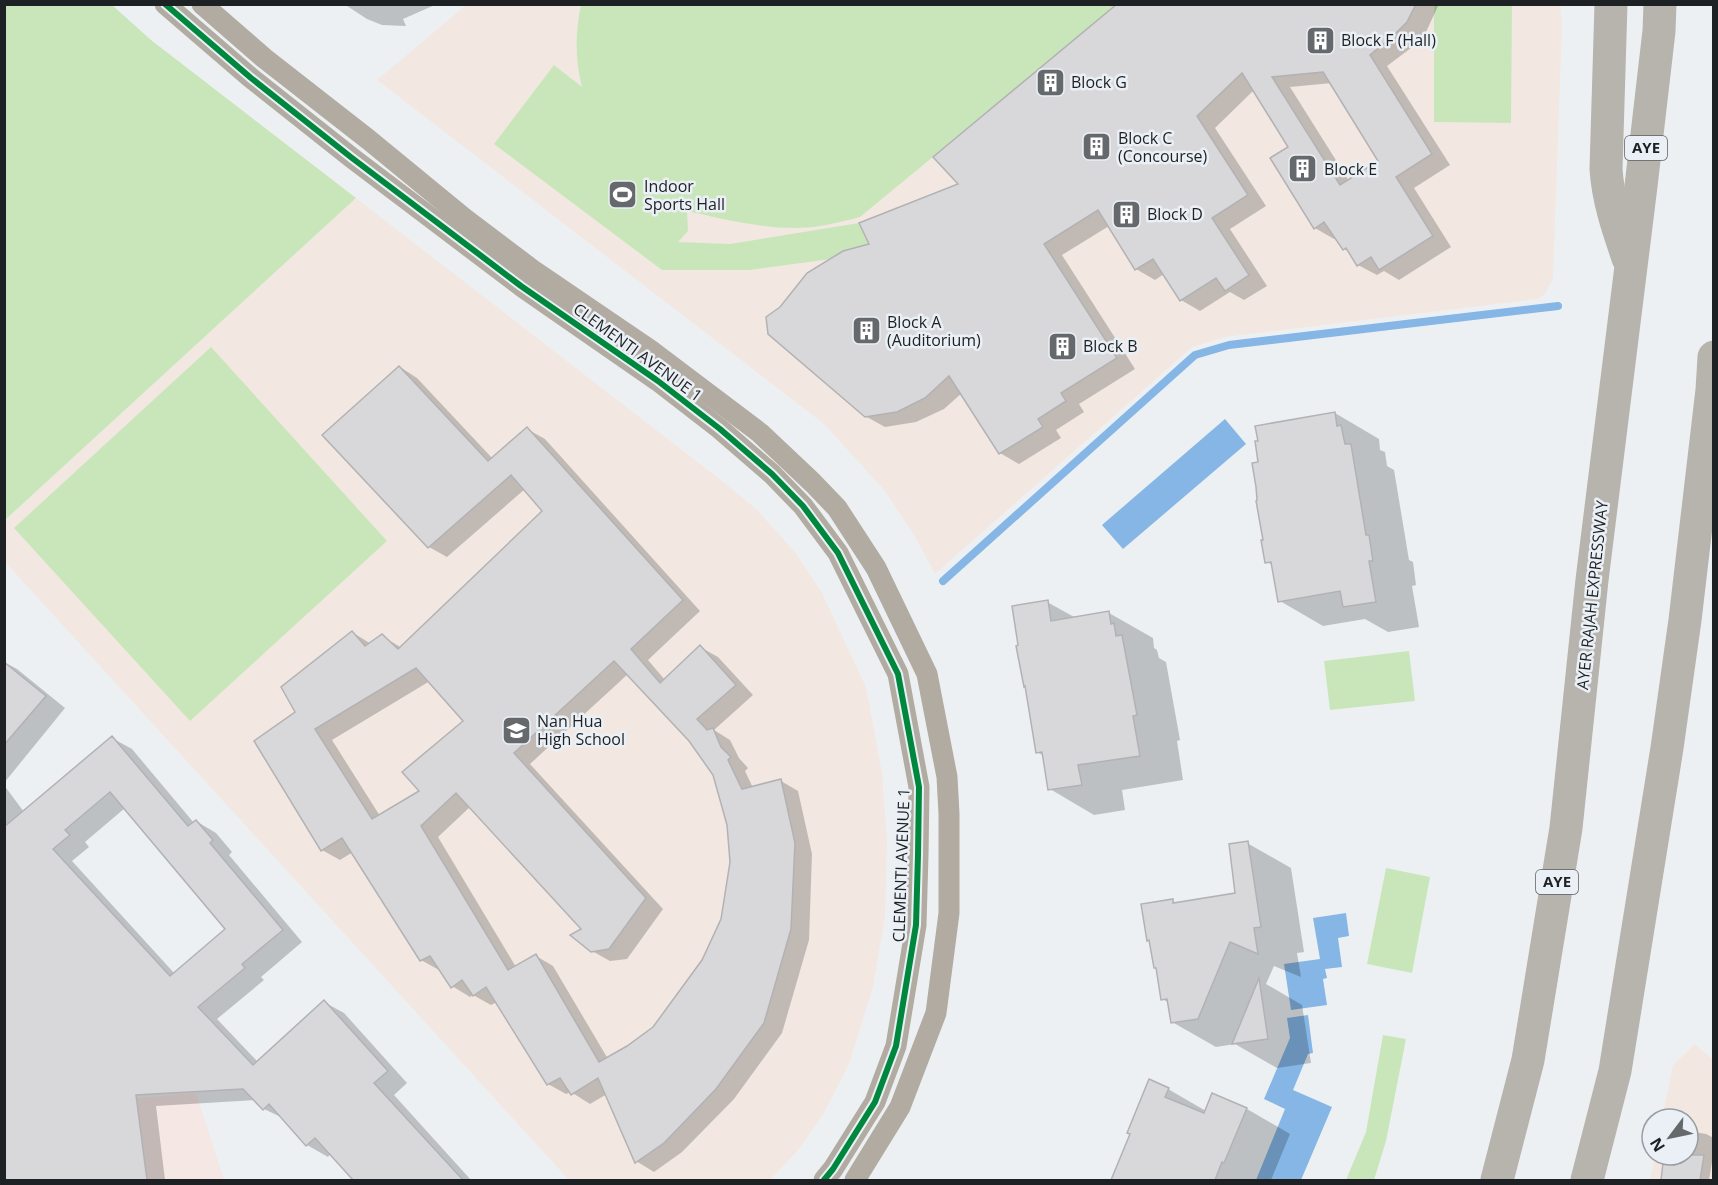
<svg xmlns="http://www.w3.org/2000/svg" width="1718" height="1185" font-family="'Open Sans',sans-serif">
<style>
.commercial{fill:#f4e7e4}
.education{fill:#f2e8e1}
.green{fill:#c9e6bb}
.water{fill:#85b6e5}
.shadow{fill:#0003;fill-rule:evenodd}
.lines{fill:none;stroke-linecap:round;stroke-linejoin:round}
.stream{stroke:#85b6e5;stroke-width:8}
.building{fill:#d8d8db;stroke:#b2b2b5;stroke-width:1.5;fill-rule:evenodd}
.street{stroke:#b1aba1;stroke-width:21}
.highway{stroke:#b7b4ae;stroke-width:33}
.cycleway-casing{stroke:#eaf0f6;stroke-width:10}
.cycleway{stroke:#00873e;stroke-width:6}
.labels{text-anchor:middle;stroke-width:5;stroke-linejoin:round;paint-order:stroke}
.shield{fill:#eaf0f6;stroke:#5b5f62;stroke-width:1.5}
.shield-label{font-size:15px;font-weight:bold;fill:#1e2123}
.poi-label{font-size:16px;fill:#1e2123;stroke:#eaf0f6;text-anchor:start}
.street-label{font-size:16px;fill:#1e2123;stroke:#eaf0f6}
</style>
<rect width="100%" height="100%" fill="#edf0f3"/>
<path class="commercial" d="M196,1093L224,1180H5L4,1144L43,1106Z"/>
<g class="education">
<path d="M466,5H1560L1562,24L1553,279L1545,294L1538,299L1225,337L1192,347L935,574L914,535L885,491L824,424L377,80Z"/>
<path d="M356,198L726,484L756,509L795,552L821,591L866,687L882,773L887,841L885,917L873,987L849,1064L823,1115L799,1149L770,1180H569L5,562V520Z"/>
<path d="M1695,1044L1713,1060V1180H1650L1655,1155H1688V1119H1662L1673,1065Z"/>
</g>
<g class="green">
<path d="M5,4L112,5L151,40L356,198L5,520Z"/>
<path d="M581,5H1117L860,217C847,220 833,224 820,226C779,233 727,220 687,211L688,231L678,242L730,244L859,223L869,244L843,251L831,259L749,270H662L494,144L554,65L582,87C575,60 575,32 581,5Z"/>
<path d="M1434,5H1512L1511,123L1434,122Z"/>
<path d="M211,347L387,541L190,721L14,528Z"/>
<path d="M1409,651L1415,701L1330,710L1324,661Z"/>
<path d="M1386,868L1430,877L1412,973L1367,964Z"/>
<path d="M1383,1035L1406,1039L1386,1141L1374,1180H1346L1366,1132Z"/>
</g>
<g class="water">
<path d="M1225,419L1246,444L1123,549L1102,525Z"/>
<path d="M1346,913L1349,936L1338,938L1342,967L1325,969L1327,978L1323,979L1327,1005L1291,1010L1284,964L1320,959L1313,918Z"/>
<path d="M1308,1015L1313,1053L1308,1054L1293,1090L1332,1107L1301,1180H1256L1285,1109L1264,1099L1290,1038L1287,1018Z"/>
</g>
<g class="shadow">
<path d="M344,4H437L403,19L406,26L382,25L367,19Z"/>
<path d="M1119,4H1439L1426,32L1411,48L1387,66L1450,165L1414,188L1451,247L1399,280L1384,271L1377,275L1358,265L1350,252L1344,249L1336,237L1334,239L1315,228L1290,147L1254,90L1215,128L1266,206L1230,229L1267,286L1244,300L1230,292L1200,311L1181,300L1164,274L1155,280L1136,269L1109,226L1062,255L1135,369L1079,404L1084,412L1056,430L1061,438L1019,464L1000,453L962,393L944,409L916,422L885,427L865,416L871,245L961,184ZM1332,83L1381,161L1349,181L1290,87Z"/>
<path d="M400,367L417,378L493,459L527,429L545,439L700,611L648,660L665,680L700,647L718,657L753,695L714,730L730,740L739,758L748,768L745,771L753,788L781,781L798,791L812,854L809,940L782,1033L734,1099L682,1152L654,1172L636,1161L607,1094L590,1104L571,1092L566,1094L548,1084L497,1002L491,1005L473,995L470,997L452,986L439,970L421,960L353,852L340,860L322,850L297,713L352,632L371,644L382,636L402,648L544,511L525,489L447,557L429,547ZM628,674L690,740L715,775L729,824L731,862L723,919L704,960L654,1028L608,1059L553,966L536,956L516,967L438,837L471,806L583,929L592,951L610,961L627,959L663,909L530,764ZM430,681L466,721L421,792L380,816L332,740Z"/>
<path d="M1335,413L1379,439L1380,450L1385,452L1387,466L1394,470L1409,560L1413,562L1416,585L1412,586L1419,627L1388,632L1365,619L1323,626L1280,601L1274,566L1267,562L1260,463Z"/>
<path d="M1047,602L1076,618L1109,613L1153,638L1154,648L1157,650L1159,658L1166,662L1180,740L1177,741L1183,780L1122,790L1125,810L1094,815L1050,789L1044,756L1037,752Z"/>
<path d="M4,662L17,669L65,708L4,783Z"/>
<path d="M112,738L132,749L194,823L196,821L216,833L232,852L229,855L302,942L261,977L264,980L217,1019L258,1062L324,1002L344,1013L407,1083L394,1095L471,1180H356L331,1153L328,1157L307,1145L285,1119L264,1109L256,1100L156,1106L165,1180H4V785L24,812ZM125,808L227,929L175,974L72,861L89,847L85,842Z"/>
<path d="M1247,843L1291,868L1304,952L1297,953L1301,977L1274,966L1266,984L1302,1005L1311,1063L1277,1068L1235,1044L1216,1047L1172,1022L1169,1003L1163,999L1158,969L1155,967L1151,941L1148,940L1173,901L1178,904L1237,894Z"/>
<path d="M1168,1089L1206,1111L1247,1109L1290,1134L1271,1180H1113L1132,1134Z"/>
<path d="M1688,1131L1706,1134L1714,1138V1150L1709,1180H1662L1666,1155H1688Z"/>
</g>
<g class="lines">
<path class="stream" d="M943,581L1195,355L1229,345L1558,306"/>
</g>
<g class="building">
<path d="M1117,4H1416L1407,22L1392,37L1370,55L1432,154L1396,177L1433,236L1379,270L1371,257L1357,266L1346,248L1343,250L1324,222L1314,229L1270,158L1288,147L1242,73L1197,116L1248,195L1212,218L1249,275L1225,291L1216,278L1180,301L1153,259L1135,270L1098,210L1044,244L1117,358L1061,393L1066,401L1038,419L1043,427L999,454L949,376L925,398L897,412L865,417L768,334L766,317L780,307L807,273L843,251L869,244L859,223L958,184L933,157ZM1323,72L1378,161L1340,185L1272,77Z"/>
<path d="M399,366L488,461L527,427L683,600L631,649L660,683L700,645L736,685L697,719L707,730L713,728L721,747L731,757L728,760L742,789L781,779L795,843L791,929L764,1023L716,1089L664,1143L635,1163L598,1078L571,1095L560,1078L547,1085L486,987L473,996L462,980L451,988L430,956L420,961L342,838L321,851L254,741L295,712L281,687L352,631L365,646L382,634L398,649L542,511L511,475L428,548L322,435ZM614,661L689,741L713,775L727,825L730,862L721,919L702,960L653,1027L627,1046L599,1062L536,954L508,970L421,826L456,793L581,929L570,935L591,952L609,949L646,898L514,753ZM416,668L463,721L402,772L419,791L372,819L315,729Z"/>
<path d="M1335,412L1337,426L1341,425L1345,444H1351L1366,535H1369L1373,561H1369L1376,602L1343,607L1340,591L1278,602L1271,562L1265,563L1261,540H1263L1256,501L1257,500L1256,487L1252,463L1258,462L1255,441H1258L1255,426Z"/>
<path d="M1048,600L1051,621L1109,611L1111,624L1114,623L1116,636L1122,635L1137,715L1133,716L1140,756L1078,765L1082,785L1048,790L1042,752L1036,753L1025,686L1024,687L1016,646L1018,645L1012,606Z"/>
<path d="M4,662L46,696L4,745Z"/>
<path d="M112,736L188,826L196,820L213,840L210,843L283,930L242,964L245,968L198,1007L253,1065L324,1000L388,1071L374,1083L463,1180H353L315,1138L306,1146L269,1104L263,1110L243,1089L136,1095L147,1180H4V827ZM110,792L225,929L170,976L53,849L70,835L65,830Z"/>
<path d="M1248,841L1261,927L1254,928L1258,954L1230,942L1198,1019L1171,1023L1167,999L1161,1000L1156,968H1154L1149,940L1147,941L1141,904L1173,899V903L1235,893L1229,844Z"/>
<path d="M1259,978L1268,1039L1232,1044Z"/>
<path d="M1149,1079L1169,1088L1165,1097L1204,1113L1212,1093L1247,1108L1224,1163L1222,1162L1215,1180H1111L1130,1134L1127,1133Z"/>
<path d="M1664,1155H1704L1700,1180H1661Z"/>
</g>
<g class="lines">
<g class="street">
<path d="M165,4L251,78L352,158L521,286L658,381L720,429L772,474L803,506L838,553L898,674L919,787L918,855L916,925L896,1046L875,1102L833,1169L824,1180"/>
<path d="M202,4L264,58L369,140L464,218L534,271L653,352L760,433L813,483L837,508L876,568L927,674L947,777L949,814V913L936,1013L900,1107L855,1180"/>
</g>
<g class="highway">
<path d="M1611,4L1606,169C1608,200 1618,229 1628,258"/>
<path d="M1497,1180L1528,1060L1566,828L1592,580L1641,186L1659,31L1660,4"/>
<path d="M1587,1180L1615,1071L1667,748L1685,620L1712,390L1714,357"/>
</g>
<defs>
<path id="cycleway" d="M165,4L251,78L352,158L521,286L658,381L720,429L772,474L803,506L838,553L898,674L919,787L918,855L916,925L896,1046L875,1102L833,1169L824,1180"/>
</defs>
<use href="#cycleway" class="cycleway-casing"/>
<use href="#cycleway" class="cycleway"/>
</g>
<defs>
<symbol id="building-square" viewBox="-11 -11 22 22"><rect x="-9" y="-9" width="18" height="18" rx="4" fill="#66696c" stroke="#eaf0f6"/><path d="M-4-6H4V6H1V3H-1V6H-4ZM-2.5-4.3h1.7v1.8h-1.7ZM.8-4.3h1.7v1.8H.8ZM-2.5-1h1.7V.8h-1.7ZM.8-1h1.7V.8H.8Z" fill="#fff"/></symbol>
<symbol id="stadium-square" viewBox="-11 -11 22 22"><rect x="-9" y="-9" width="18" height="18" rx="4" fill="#66696c" stroke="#eaf0f6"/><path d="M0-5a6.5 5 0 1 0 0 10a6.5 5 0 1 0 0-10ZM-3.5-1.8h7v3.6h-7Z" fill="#fff"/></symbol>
<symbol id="school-square" viewBox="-11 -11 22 22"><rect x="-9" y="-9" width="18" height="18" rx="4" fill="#66696c" stroke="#eaf0f6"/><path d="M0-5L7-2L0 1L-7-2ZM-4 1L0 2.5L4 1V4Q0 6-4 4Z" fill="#fff"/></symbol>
</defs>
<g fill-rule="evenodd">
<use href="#building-square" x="1304" y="24" width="33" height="33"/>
<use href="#building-square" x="1034" y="66" width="33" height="33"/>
<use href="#building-square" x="1080" y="130" width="33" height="33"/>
<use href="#building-square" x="1286" y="152" width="33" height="33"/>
<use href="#stadium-square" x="606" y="178" width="33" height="33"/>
<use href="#building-square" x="1110" y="198" width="33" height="33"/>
<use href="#building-square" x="850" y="314" width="33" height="33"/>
<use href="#building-square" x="1046" y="330" width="33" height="33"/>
<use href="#school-square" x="500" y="714" width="33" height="33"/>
</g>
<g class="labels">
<g class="shield">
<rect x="1625" y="136" width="42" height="24" rx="4.5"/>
<rect x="1536" y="870" width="42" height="24" rx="4.5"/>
</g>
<g class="shield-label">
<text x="1646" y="153">AYE</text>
<text x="1557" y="887">AYE</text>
</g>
<g class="poi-label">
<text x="1341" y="46">Block F (Hall)</text>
<text x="1071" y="88">Block G</text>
<text x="1118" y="144">Block C<tspan x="1118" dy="18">(Concourse)</tspan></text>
<text x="1324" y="175">Block E</text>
<text x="644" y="192">Indoor<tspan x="644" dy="18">Sports Hall</tspan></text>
<text x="1147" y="220">Block D</text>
<text x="887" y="328">Block A<tspan x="887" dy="18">(Auditorium)</tspan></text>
<text x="1083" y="352">Block B</text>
<text x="537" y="727">Nan Hua<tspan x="537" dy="18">High School</tspan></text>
</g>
<g class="street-label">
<text transform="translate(638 352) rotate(36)" y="6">CLEMENTI AVENUE 1</text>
<text transform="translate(1592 595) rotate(-84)" y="6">AYER RAJAH EXPRESSWAY</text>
<text transform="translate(901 865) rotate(-88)" y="6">CLEMENTI AVENUE 1</text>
</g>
</g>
<rect width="1718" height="1185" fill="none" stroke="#1e2123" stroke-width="12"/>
<g transform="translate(1670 1137) rotate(238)"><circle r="28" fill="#eaf0f6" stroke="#989da2" stroke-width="1.5"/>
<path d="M0-4.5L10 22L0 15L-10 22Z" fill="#66696c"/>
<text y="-9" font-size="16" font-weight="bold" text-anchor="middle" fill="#1e2123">N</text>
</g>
</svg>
